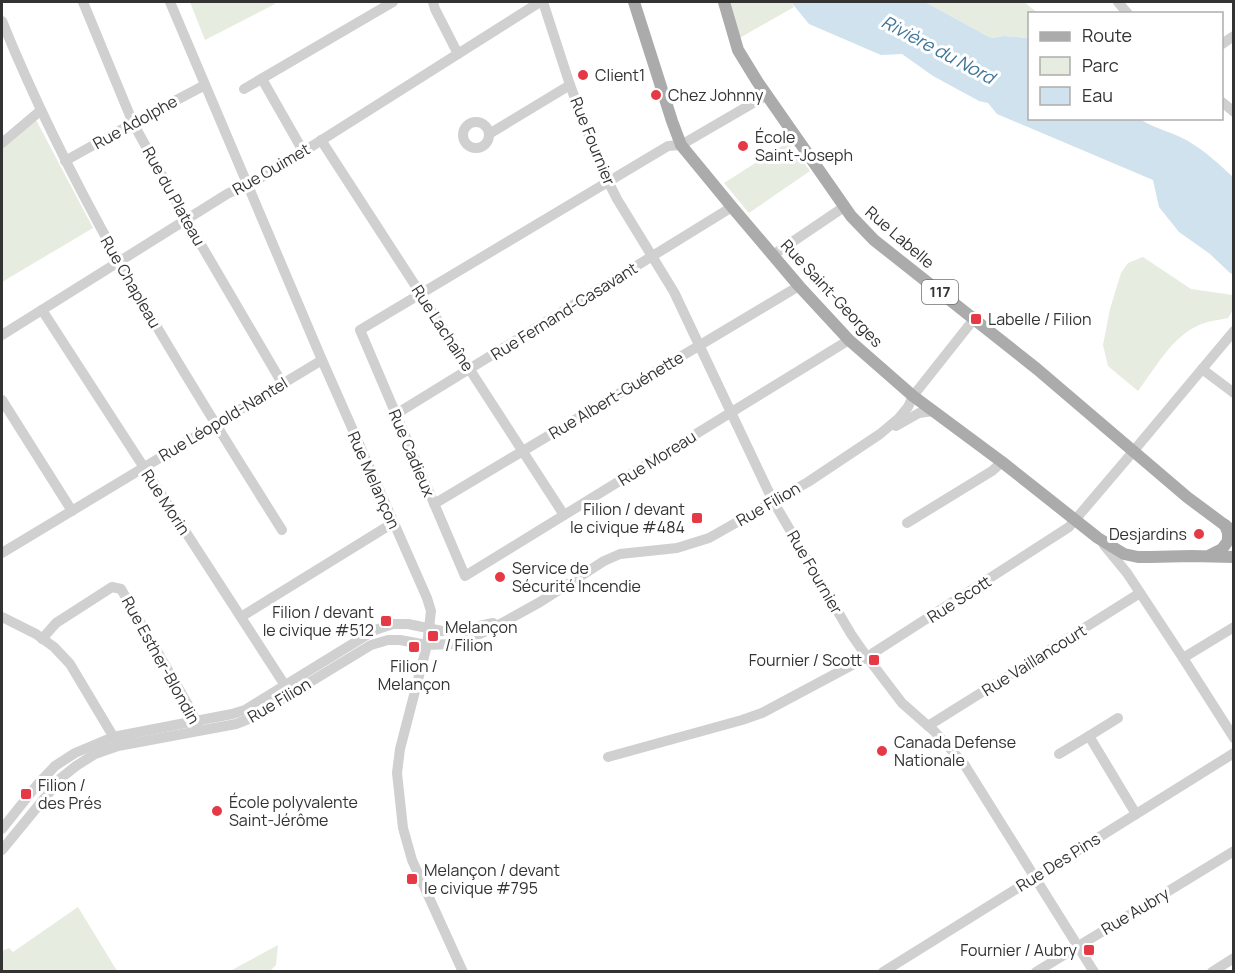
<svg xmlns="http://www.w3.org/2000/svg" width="1235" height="973" font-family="Manrope,sans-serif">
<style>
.green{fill:#e6ecdf}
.water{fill:#cfe2ee}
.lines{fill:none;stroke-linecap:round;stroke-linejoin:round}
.minor{stroke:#d0d0d0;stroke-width:10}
.major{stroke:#ababab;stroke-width:12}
.poi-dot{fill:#e63946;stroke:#fff;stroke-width:2}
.labels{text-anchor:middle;stroke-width:6;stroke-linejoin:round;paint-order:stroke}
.shield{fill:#fff;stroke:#707070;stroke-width:1.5}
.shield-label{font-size:15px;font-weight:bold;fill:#333}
.poi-label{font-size:16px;fill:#333;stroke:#fff;text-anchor:start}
.street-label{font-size:16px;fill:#333;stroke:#fff}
.water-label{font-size:18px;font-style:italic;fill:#3f7597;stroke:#fff}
</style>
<rect width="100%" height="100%" fill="#fff"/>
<g class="green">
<path d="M190,2H274L275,4L205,40Z"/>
<path d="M726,2H791L794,7L736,40Z"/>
<path d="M925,2H998L1000,3L1001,2H1024L1038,13L1030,14L1029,38L1004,36L991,38Z"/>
<path d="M34,116L93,228L2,282V143Z"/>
<path d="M788,142L810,171L749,213L724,183Z"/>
<path d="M1143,257L1191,289L1233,295V310L1228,318C1219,320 1208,321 1199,325C1172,337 1156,367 1138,391L1108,366L1103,345L1110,309L1121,273L1128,263Z"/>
<path d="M78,907L117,971H2V951L9,948L13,952Z"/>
<path d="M278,945L276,965L270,971H230Z"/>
</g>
<path class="water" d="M791,2H925L991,38L1004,36L1029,38L1030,118L1140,119C1155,129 1173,132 1188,141C1205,151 1219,164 1233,177V274L1230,273L1210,254L1179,232L1159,207L1153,180L997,114L988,103L979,101L933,76L902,54L881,55L809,24Z"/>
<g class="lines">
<g class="minor">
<path d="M83,2L133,123L186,219L282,383"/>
<path d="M170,2L322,360L427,598L431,611L427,645L400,749L397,773L403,828L412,860L463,972"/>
<path d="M433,2L435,9L458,54"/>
<path d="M543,2L570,85L599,163L617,199L674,292L773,501L851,634L867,657L902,703L935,732L964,764L1094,972"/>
<path d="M1118,2L1128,14"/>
<path d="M2,21C75,201 179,367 282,530"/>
<path d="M1222,44L1234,36"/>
<path d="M262,79L303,151"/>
<path d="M244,89L393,2"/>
<path d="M767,95L681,145L668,146L360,330L465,576L849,340"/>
<path d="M1222,102L1234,112"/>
<circle cx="476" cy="135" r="13"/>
<path d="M489,134L570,85"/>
<path d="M321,140L564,515"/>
<path d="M2,143L40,111"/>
<path d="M65,161L133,123L205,85"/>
<path d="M773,255L844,207"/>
<path d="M42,310L288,690"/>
<path d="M2,335L227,194L268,174L540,2"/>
<path d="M1202,369L1234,393"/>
<path d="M2,400L72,511"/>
<path d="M396,414L732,207"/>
<path d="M896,426L919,413L933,411"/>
<path d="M434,504L799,286"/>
<path d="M907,523L992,471L1002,462"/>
<path d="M1104,545L1127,573L1183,658L1234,738"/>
<path d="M2,553L322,360"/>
<path d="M2,617L36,634L54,647L70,664L116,741"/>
<path d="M241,617L393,523"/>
<path d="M42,639L56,623L112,587L121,589L191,710L197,725"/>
<path d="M1183,658L1234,627"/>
<path d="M928,726L1140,593"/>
<path d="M1089,736L1118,718"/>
<path d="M1059,754L1089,736L1136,814"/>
<path d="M608,757L742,720L762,713L867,657L1069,527L1126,460L1234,331"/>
<path d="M2,829L37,785L55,766L75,753L113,737L232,714L245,710L375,630L393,624H408L442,631L466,629L493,623"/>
<path d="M2,850L61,778L76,766L95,754L118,746L236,724L251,718L371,645L388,640H400L427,645L452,644L469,639L493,628L540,602L604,561L620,554L677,548L709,538L808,482L880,434L899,418L908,407L913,396L974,319"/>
<path d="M883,972L1234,753"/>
<path d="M1036,972L1234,851"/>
<path d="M1212,972L1234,958"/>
</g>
<g class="major">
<path d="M634,2L672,121L681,145L732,207L799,286L849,340L913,396L1002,462L1098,538L1124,554L1138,557H1150L1191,556L1234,557"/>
<path d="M724,2L738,50L757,81L851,216L874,240L1037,369L1187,497L1234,532"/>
<path d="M1210,555L1222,549L1228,541V533L1225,525"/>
</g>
</g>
<g class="poi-dot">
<circle cx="583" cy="75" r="6"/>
<circle cx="656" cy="95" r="6"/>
<circle cx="743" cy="146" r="6"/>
<rect x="970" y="313" width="12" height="12" rx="3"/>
<rect x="691" y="512" width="12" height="12" rx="3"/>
<circle cx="1199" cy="534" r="6"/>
<circle cx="500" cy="577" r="6"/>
<rect x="380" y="615" width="12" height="12" rx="3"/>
<rect x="427" y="630" width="12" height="12" rx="3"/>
<rect x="408" y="641" width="12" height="12" rx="3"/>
<rect x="868" y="654" width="12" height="12" rx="3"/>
<circle cx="882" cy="751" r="6"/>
<rect x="20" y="788" width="12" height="12" rx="3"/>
<circle cx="217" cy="811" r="6"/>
<rect x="406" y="873" width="12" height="12" rx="3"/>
<rect x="1083" y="944" width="12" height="12" rx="3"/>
</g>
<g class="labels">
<rect class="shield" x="922" y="280" width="36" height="24" rx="4.5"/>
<g class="shield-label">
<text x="940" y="297">117</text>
</g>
<g class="poi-label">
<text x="595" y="81">Client1</text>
<text x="668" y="101">Chez Johnny</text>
<text x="755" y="143">École<tspan x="755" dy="18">Saint-Joseph</tspan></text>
<text x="988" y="325">Labelle / Filion</text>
<text x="685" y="515" text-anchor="end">Filion / devant<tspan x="685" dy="18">le civique #484</tspan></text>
<text x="1187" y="540" text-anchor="end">Desjardins</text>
<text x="512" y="574">Service de<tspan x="512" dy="18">Sécurité Incendie</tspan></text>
<text x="374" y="618" text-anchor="end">Filion / devant<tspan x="374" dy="18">le civique #512</tspan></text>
<text x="445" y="633">Melançon<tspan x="445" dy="18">/ Filion</tspan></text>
<text x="862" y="666" text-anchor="end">Fournier / Scott</text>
<text x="414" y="672" text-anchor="middle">Filion /<tspan x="414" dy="18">Melançon</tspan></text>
<text x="894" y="748">Canada Defense<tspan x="894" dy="18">Nationale</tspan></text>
<text x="38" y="791">Filion /<tspan x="38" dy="18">des Prés</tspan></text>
<text x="229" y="808">École polyvalente<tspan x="229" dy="18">Saint-Jérôme</tspan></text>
<text x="424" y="876">Melançon / devant<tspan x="424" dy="18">le civique #795</tspan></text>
<text x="1077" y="956" text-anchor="end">Fournier / Aubry</text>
</g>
<g class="street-label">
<text transform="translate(135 122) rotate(-29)" y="6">Rue Adolphe</text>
<text transform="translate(593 141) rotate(68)" y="6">Rue Fournier</text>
<text transform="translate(271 169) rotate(-30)" y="6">Rue Ouimet</text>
<text transform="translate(174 196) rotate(61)" y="6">Rue du Plateau</text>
<text transform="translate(900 237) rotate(41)" y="6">Rue Labelle</text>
<text transform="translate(131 282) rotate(60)" y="6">Rue Chapleau</text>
<text transform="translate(832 293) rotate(47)" y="6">Rue Saint-Georges</text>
<text transform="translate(564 311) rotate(-32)" y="6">Rue Fernand-Casavant</text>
<text transform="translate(443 328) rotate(57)" y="6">Rue Lachaîne</text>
<text transform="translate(616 395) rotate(-31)" y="6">Rue Albert-Guénette</text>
<text transform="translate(223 419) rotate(-31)" y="6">Rue Léopold-Nantel</text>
<text transform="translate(412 453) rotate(67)" y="6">Rue Cadieux</text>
<text transform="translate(657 458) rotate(-32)" y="6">Rue Moreau</text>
<text transform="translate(374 480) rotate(66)" y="6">Rue Melançon</text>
<text transform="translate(166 502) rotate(57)" y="6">Rue Morin</text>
<text transform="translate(768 504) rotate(-30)" y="6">Rue Filion</text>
<text transform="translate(815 572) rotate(60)" y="6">Rue Fournier</text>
<text transform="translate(959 599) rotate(-33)" y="6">Rue Scott</text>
<text transform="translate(161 660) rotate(61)" y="6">Rue Esther-Blondin</text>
<text transform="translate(1034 660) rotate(-32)" y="6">Rue Vaillancourt</text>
<text transform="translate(279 700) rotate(-31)" y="6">Rue Filion</text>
<text transform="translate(1058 862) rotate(-32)" y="6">Rue Des Pins</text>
<text transform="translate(1135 911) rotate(-31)" y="6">Rue Aubry</text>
</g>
<g class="water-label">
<text transform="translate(938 50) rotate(28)" y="6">Rivière du Nord</text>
</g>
</g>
<rect width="1235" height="973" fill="none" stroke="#333333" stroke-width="6"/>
<rect x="1028" y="12" width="195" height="108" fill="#ffffff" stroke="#adadad" stroke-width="1.5"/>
<rect x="1040" y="32" width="30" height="9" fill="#ababab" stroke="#adadad" stroke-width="1.5"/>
<text x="1082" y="42" font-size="18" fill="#333333">Route</text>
<rect x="1040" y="57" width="30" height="18" fill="#e6ecdf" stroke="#adadad" stroke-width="1.5"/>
<text x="1082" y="72" font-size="18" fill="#333333">Parc</text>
<rect x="1040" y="87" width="30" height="18" fill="#cfe2ee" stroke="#adadad" stroke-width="1.5"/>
<text x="1082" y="102" font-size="18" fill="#333333">Eau</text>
</svg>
